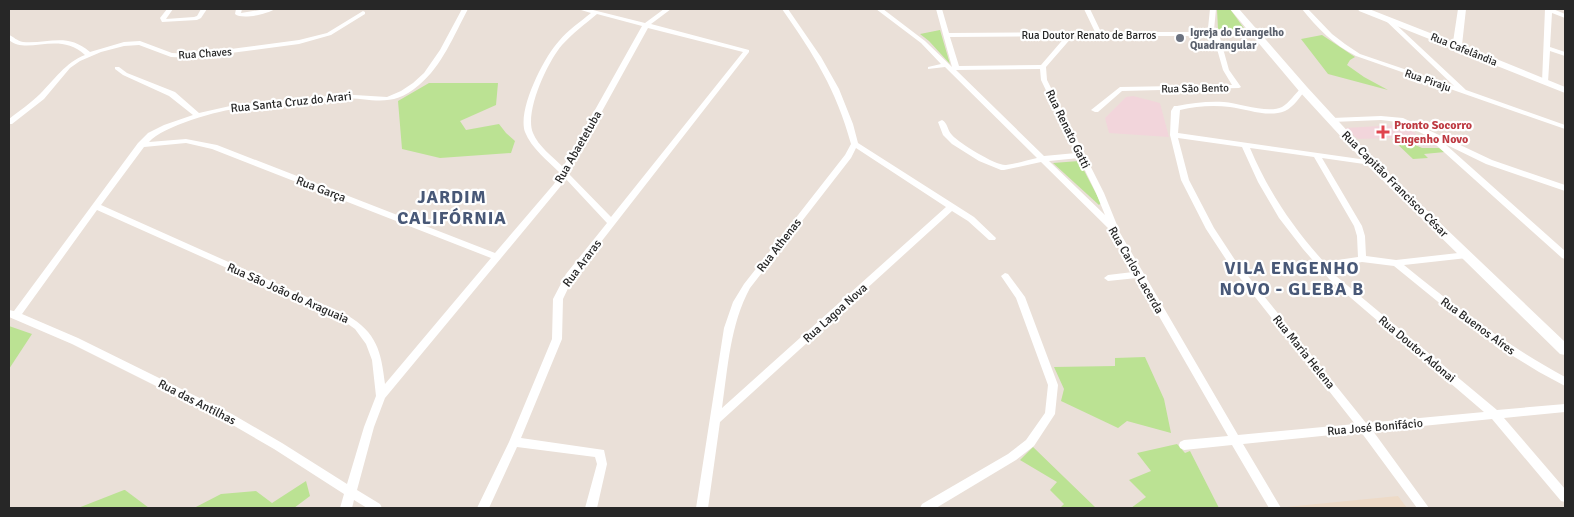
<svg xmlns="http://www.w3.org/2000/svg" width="1574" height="517" font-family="Signika,sans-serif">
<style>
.education{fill:#eddac7}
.medical{fill:#f2d5db}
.green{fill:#bbe293}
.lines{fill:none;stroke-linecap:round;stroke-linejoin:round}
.street{fill:#fff;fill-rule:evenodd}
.secondary{fill:#fff;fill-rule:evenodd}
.worship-dot{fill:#6b7280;stroke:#fff;stroke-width:2}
.health-dot{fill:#e0444e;stroke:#fff;stroke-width:2}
.labels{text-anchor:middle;stroke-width:4.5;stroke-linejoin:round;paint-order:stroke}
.far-worship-label{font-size:11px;font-weight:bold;fill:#5b616d;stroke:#fff;text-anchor:start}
.far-street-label{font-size:11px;fill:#272727;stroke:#fff}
.street-label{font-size:12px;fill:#272727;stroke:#fff}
.health-label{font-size:12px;font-weight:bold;fill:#be3a42;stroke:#fff;text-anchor:start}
.district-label{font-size:18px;font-weight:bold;letter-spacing:1px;fill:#485877;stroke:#fff}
</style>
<rect width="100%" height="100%" fill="#eae0d8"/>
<path class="education" d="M1398,496L1407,508H1287L1286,507Z"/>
<g class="medical">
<path d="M1133,96L1160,103L1169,137L1109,133L1105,118L1126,97Z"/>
<path d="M1397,125L1414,132L1419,137L1358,139L1345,128Z"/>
</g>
<g class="green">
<path d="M1217,9H1230L1246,31L1218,29Z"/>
<path d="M940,30L950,64L929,41L920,34Z"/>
<path d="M1322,35L1355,57L1350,60L1347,65L1364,77L1388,90L1328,74L1301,39Z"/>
<path d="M429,83H498L496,105L460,121L466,130L499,124L506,133L515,141L511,153L440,158L402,149L398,101Z"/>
<path d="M1400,138L1422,148H1439L1445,152L1424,154L1428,158L1413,159L1392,139Z"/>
<path d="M1079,161L1101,203L1099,205L1053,163Z"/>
<path d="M9,326L32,334L9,369Z"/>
<path d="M1145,357L1164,399L1171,433L1127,421L1118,428L1061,401L1064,389L1054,367L1115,366V358Z"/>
<path d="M1177,444L1185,453L1190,451L1219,508H1131L1146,497L1129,480L1151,471L1137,453Z"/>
<path d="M1033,447L1096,508H1060L1064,504L1050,490L1057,482L1020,460Z"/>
<path d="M306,481L310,496L294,508H194L221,494L256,491L272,503Z"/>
<path d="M125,490L149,508H78L124,490Z"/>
</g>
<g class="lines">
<g class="street">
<path d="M167,9H173L166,19L194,17L197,16L201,9H207L201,18L197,20L162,22L160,18Z"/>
<path d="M236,9H242L241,13L266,9H275C267,14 242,20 235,14Z"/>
<path d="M462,9H468C454,35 442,66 419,85C390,110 371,97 339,98C324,99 309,105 294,106C276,108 258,106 241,108C219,110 163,126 149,142L186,139L217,145L495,253L554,184L560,173C548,161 531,148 525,132C517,110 544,57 559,41C568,30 580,22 591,13L581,10L580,9H589L645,23L664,9H671L651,24L749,50V52L573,278L563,299L562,339L521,438L604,450L607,464L597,508H585L597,464L595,457L517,447L489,508H477L509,442L552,339L553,299L566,274L607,223L565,178L560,187L385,398L374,427L357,490L380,504L382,508H367L354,500L352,508H340L344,494L274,449L224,420L72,344L9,317V310L14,311L138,143L148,133L164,125L193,115L169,96L123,75L115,69V67H119L127,73L175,92L199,113L239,104L294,102L338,94L387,97L401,91L413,83L424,73L440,50ZM597,14L642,26L563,167C553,157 538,146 533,133C524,112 548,61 562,45C573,33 585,24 597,14ZM648,28L743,52L611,217L568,173ZM186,143L212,149L491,258L385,384C381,351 377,333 347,315L101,205L144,147ZM97,210L341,319L355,329L366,344L372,360L376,396L364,427L347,484L282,443L232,414L78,338L22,314Z"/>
<path d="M782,9H788L821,57L839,89L853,124L858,143L974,217L996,238L995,240H989L968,221L952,211L720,422L708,508H696L724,328L733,302L744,284L845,155L851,144C836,89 814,55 782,9ZM856,148L946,207L722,408C728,367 730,325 750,288L851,158Z"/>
<path d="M876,9H883L925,41L952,67L936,9H942L949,33L1095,32L1084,9H1090L1101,32H1198L1208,28L1210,9H1216L1214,30L1219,34L1229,70L1241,87L1239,88L1122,91L1098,112H1095L1091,110L1120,87L1232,85L1223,70L1213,35L1208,32L1199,36H1073L1046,67L1047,80L1104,193L1117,225L1116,226L1238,435L1355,424L1229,264L1206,229L1181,180L1170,135L1171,111L1174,106H1177C1192,103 1208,101 1224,102C1239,103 1268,114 1282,107C1289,103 1295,94 1301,88L1303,87L1307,89C1300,96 1294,107 1285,111C1268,118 1247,109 1230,107C1214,105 1196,106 1180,110L1178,133L1374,161L1375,163L1371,165L1322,158L1362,226L1365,236L1366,256L1396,260L1467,252L1470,253L1471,255L1467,258L1404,265C1455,307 1508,346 1565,377V386L1539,372L1495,345L1453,314L1394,266L1362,262L1329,268L1336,276L1497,410L1565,404V412L1504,418L1565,489V502L1561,501L1492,419L1373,431L1429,508H1417L1361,432L1243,444L1281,508H1269L1232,445L1184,450L1180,448L1179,445L1180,442L1184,440L1228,436L1137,278L1108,281L1104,278L1108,275L1133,272L1112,232L1041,162L1004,170H1001L979,161L952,144L943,135L938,122L942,120C948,123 947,130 952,135C959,143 996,166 1006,165C1016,164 1027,160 1037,158L945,67L928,69V67L941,64L921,43ZM1066,36L1041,65L959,66L950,37ZM1040,69L1041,80L1076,153L1044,156L956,70ZM1178,138L1242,147L1258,182L1279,218L1303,249L1330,280L1484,412L1366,423L1235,260L1214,228L1189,180ZM1250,148L1314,157L1354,226L1357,236L1358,257L1324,262C1293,228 1268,191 1250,148ZM1079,158L1096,193L1105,215L1049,161Z"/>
<path d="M1302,9H1308L1332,34L1345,44L1360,54L1454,86L1384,19L1389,18L1466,90L1565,125V129L1356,56C1334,45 1317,28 1302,9Z"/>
<path d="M1545,9H1553L1565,14V18L1552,13L1550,47L1565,52V56L1550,51L1548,82L1545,84L1542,82Z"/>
<path d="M363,11L365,12V14L331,35L299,44L192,58L171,57L139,45L124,46L101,52L80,61L70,68L44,99L12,124H9V119C19,111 31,103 40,94C55,79 65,63 85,55C58,30 28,56 9,40V35C14,37 17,41 23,42C49,44 67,32 90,52L124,42L140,41L172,53L192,54L299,40L327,33Z"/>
<path d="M1381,116L1403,118L1492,160L1565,185V191L1486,164L1445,144L1565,251V259L1562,258L1435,144L1434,142L1436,140L1398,122L1381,120L1332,122L1328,120L1332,118Z"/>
<path d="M1005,273L1008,274L1025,297L1058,385L1055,414L1034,446L1016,460L936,508H920L922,504L1008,454L1026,440L1045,413L1048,385L1016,298L1001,276Z"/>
</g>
<g class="secondary">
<path d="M1230,9H1239L1307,87L1375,161L1565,342V355L1560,354L1367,165L1299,91Z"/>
<path d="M1358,9H1369L1453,42L1458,9H1466L1462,45L1565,87V93L1359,11Z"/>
</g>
</g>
<circle class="worship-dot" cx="1180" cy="38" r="5"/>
<path class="health-dot" d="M1380.5 124.5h5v5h5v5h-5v5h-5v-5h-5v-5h5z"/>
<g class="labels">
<g class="far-worship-label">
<text x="1190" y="36">Igreja do Evangelho<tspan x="1190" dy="13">Quadrangular</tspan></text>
</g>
<g class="far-street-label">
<text x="1089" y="39">Rua Doutor Renato de Barros</text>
<text transform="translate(1464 49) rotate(22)" y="4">Rua Cafelândia</text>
<text transform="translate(205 53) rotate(-4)" y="4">Rua Chaves</text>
<text transform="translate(1428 80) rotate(19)" y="4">Rua Piraju</text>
<text transform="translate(1195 88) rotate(-1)" y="4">Rua São Bento</text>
</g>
<g class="street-label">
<text transform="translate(291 102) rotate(-6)" y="4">Rua Santa Cruz do Arari</text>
<text transform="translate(1068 129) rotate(64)" y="4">Rua Renato Gatti</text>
<text transform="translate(578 147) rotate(-60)" y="4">Rua Abaetetuba</text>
<text transform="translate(1395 184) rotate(45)" y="4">Rua Capitão Francisco César</text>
<text transform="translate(321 189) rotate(21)" y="4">Rua Garça</text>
<text transform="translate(779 245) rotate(-52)" y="4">Rua Athenas</text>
<text transform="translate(582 263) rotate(-53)" y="4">Rua Araras</text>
<text transform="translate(1136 270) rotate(60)" y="4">Rua Carlos Lacerda</text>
<text transform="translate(288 293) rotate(24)" y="4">Rua São João do Araguaia</text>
<text transform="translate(835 313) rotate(-42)" y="4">Rua Lagoa Nova</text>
<text transform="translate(1478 326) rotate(36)" y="4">Rua Buenos Aíres</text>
<text transform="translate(1417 349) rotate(40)" y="4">Rua Doutor Adonai</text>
<text transform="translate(1304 352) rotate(51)" y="4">Rua Maria Helena</text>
<text transform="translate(197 402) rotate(27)" y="4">Rua das Antilhas</text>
<text transform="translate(1375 427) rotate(-5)" y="4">Rua José Bonifácio</text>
</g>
<g class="health-label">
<text x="1394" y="129">Pronto Socorro<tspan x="1394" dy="14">Engenho Novo</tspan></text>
</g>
<g class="district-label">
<text x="452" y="203">JARDIM<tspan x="452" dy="21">CALIFÓRNIA</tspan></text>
<text x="1292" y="274">VILA ENGENHO<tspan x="1292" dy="21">NOVO - GLEBA B</tspan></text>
</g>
</g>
<rect width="1574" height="517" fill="none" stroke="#272727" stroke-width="20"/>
</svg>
